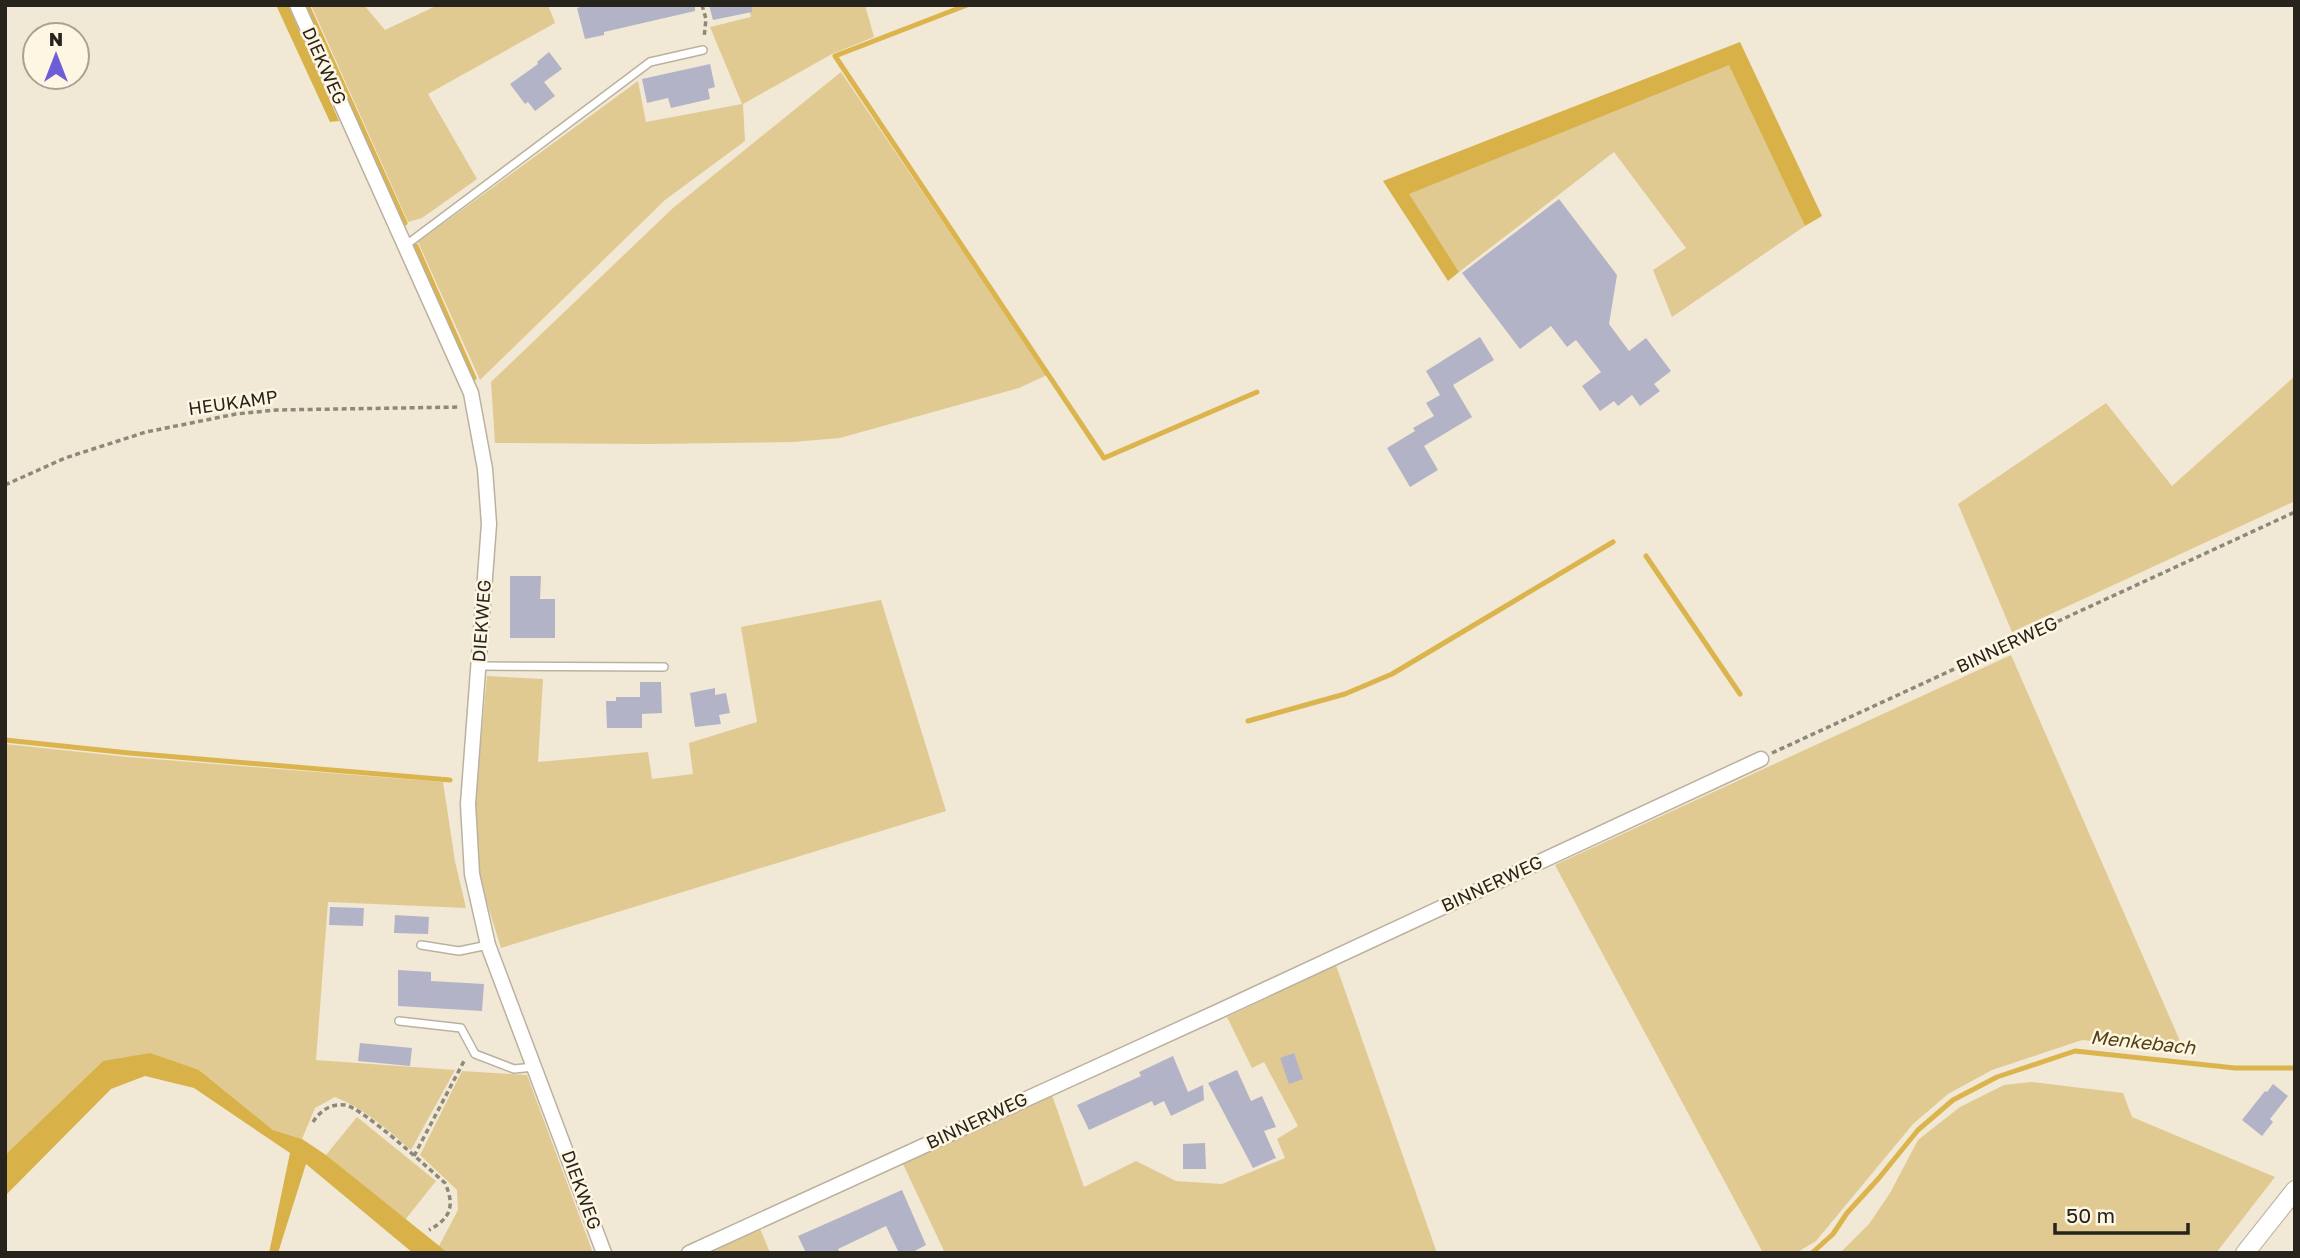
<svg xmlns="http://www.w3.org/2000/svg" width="2300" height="1258" font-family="'Golos Text',sans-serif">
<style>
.green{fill:#e1ca91}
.forest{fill:#d8b149}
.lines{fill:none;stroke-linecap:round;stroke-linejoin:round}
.stream{stroke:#dbb44d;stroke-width:5}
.building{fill:#b3b3c7}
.service-casing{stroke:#bab29f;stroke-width:10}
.minor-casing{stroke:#bab29f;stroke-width:17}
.tertiary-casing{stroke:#bab29f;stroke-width:20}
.path{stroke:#8d887a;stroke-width:3.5;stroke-dasharray:5 3.5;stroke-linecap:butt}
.service{stroke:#fff;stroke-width:7}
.minor{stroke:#fff;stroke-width:14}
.tertiary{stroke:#fff;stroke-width:18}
.labels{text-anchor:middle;stroke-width:5;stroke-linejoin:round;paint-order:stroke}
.street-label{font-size:18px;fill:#27241d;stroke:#fef6e2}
.water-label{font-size:19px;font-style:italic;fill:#504015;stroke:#fef6e2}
</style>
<rect width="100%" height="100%" fill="#f1e9d5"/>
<g class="green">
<path d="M311,5H364L385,30L438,5H548L555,23L428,94L477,179L422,218L408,222Z"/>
<path d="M748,5H865L874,37L832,54L743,104L745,141L665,200L480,380L418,242L638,81L646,122L742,104L710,27L751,17Z"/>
<path d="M1730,64L1805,226L1672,317L1653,270L1686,248L1614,152L1459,272L1408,194Z"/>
<path d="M841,72L1047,375L1019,388L840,438L793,442L648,444L495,443L491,382L673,208Z"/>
<path d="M2295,376V501L2012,632L1958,504L2106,403L2172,486Z"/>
<path d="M881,600L946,811L501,948L478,874L475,805L487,676L543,679L538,762L648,752L652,779L693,774L689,743L757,722L741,627Z"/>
<path d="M2011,655L2184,1050L2082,1040L1992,1070L1948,1094L1913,1124L1816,1241L1796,1253H1763L1555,865Z"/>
<path d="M5,744L128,757L443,782L455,861L466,908L328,902L316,1060L455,1070L411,1150C387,1129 365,1109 335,1097L315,1108L302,1139L273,1130L199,1070L103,1061L5,1155Z"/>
<path d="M1336,965L1437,1253H945L902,1162L1052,1095L1084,1187L1136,1161L1176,1181L1222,1184L1285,1158L1277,1139L1298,1126L1264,1062L1252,1068L1227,1017Z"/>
<path d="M462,1071L527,1075L593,1253H448L439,1246L458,1210L457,1190L420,1155Z"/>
<path d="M2031,1082L2123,1093L2132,1117L2275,1177L2216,1253H1840L1869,1224L1890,1193L1918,1140L1960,1107L2004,1085Z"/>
<path d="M357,1117L436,1181L405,1220L326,1155Z"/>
<path d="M759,1226L770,1253H700Z"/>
</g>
<g class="forest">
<path d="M276,5H288L339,121L330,122Z"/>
<path d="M1740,42L1822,216L1805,226L1729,65L1409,194L1459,272L1448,281L1383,181Z"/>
<path d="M150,1053L199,1070L273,1130L302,1139L326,1155L448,1253H413L306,1164L278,1253H269L290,1153L194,1088L145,1076L111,1089L5,1196V1155L103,1061Z"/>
</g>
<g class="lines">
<g class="stream">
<path d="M307,5L405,223"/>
<path d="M967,5L835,56L1104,458L1257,392"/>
<path d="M416,246L474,378"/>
<path d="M1646,556L1740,694"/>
<path d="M1248,721L1345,694L1392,674L1613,542"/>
<path d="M5,740L129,753L450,780"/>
<path d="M1812,1253L1833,1234L1847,1213L1879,1178L1918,1130L1953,1100L1997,1077L2075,1051L2235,1068H2295"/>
</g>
</g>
<g class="building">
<path d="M588,5H695V11L604,32V35L585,39L577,8Z"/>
<path d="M709,5H752V12L713,20Z"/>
<path d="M549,52L562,69L544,82L555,96L535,111L528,102L525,104L510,84L538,64L537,62Z"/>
<path d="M710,64L715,87L708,89L710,99L671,108L668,98L647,103L642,79Z"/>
<path d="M1559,199L1617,275L1609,324L1629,351L1646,338L1671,371L1654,384L1660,391L1640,406L1632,395L1618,406L1614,401L1600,411L1582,386L1601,372L1576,340L1567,347L1551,326L1520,349L1462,273Z"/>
<path d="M1480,337L1494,360L1453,385L1472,417L1424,446L1438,470L1410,487L1387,448L1415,431L1413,428L1434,416L1426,403L1440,395L1426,371Z"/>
<path d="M510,576H541L540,599H555V638H510Z"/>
<path d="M640,682H661L662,713L642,714V728H607L606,701H616V697H640Z"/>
<path d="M715,688V695L726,693L730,713L719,715L721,724L695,727L690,693Z"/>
<path d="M330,907L364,908L363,926L329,925Z"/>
<path d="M395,915L429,917L428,934L394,933Z"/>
<path d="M398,970L431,972V981L484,984L482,1011L398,1006Z"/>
<path d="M360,1043L412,1048L410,1066L358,1061Z"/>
<path d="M1294,1053L1303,1079L1289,1084L1280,1058Z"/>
<path d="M1173,1056L1188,1092L1203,1085L1204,1100L1171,1116L1164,1101L1154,1106L1152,1101L1089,1130L1077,1105L1141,1076L1139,1072Z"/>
<path d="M1237,1070L1251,1101L1262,1096L1276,1127L1264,1131L1276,1158L1253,1168L1208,1083Z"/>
<path d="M2273,1084L2288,1096L2270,1119L2273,1122L2262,1136L2242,1120L2265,1091L2267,1092Z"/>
<path d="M1205,1143L1206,1169H1183V1144Z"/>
<path d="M902,1190L926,1245L911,1253H899L886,1226L838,1249L840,1253H806L798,1236Z"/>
</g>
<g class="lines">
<defs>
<g id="service">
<path d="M406,245L650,62L703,50"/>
<path d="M479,666L664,667"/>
<path d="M421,945L459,951L488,945"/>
<path d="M399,1021L461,1028L475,1054L514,1069L534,1067"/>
</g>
<g id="minor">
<path d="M297,5L471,393L485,469L489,524L468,804L472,874L488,945L604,1253"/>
<path d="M689,1253L1217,1012L1761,759"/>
</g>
<path id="tertiary" d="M2245,1253L2295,1190"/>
</defs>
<use href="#service" class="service-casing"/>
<use href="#minor" class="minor-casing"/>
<use href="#tertiary" class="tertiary-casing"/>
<g class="path">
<path d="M702,5L706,19L704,38"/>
<path d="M5,485L65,458L146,432L236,414L276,410L460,407"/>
<path d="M1772,753L2295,512"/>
<path d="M313,1122C320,1111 331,1103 345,1105C363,1108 428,1168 445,1183C455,1206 451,1218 429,1230"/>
<path d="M414,1156L464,1061"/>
</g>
<use href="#service" class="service"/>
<use href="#minor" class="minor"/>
<use href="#tertiary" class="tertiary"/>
</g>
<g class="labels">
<g class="street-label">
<text transform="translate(324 66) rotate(66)" y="6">DIEKWEG</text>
<text transform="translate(233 403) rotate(-8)" y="6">HEUKAMP</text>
<text transform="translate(482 621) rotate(-86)" y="6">DIEKWEG</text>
<text transform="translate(2007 645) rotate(-25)" y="6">BINNERWEG</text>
<text transform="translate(1492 884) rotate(-25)" y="6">BINNERWEG</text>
<text transform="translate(977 1121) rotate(-25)" y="6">BINNERWEG</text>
<text transform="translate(581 1190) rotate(70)" y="6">DIEKWEG</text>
</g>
<g class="water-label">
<text transform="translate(2143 1042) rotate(6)" y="7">Menkebach</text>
</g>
</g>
<rect width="2300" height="1258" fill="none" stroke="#27241d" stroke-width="14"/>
<g transform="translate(56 56)"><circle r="33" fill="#fef6e2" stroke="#a8a293" stroke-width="2"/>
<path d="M0-5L12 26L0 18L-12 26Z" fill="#6d5ed8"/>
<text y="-10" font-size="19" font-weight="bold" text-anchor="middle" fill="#27241d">N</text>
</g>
<path d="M2055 1223v10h133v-10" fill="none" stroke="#27241d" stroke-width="3.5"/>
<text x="2066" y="1223" font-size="21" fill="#27241d" stroke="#fef6e2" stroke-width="5" paint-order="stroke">50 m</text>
</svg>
